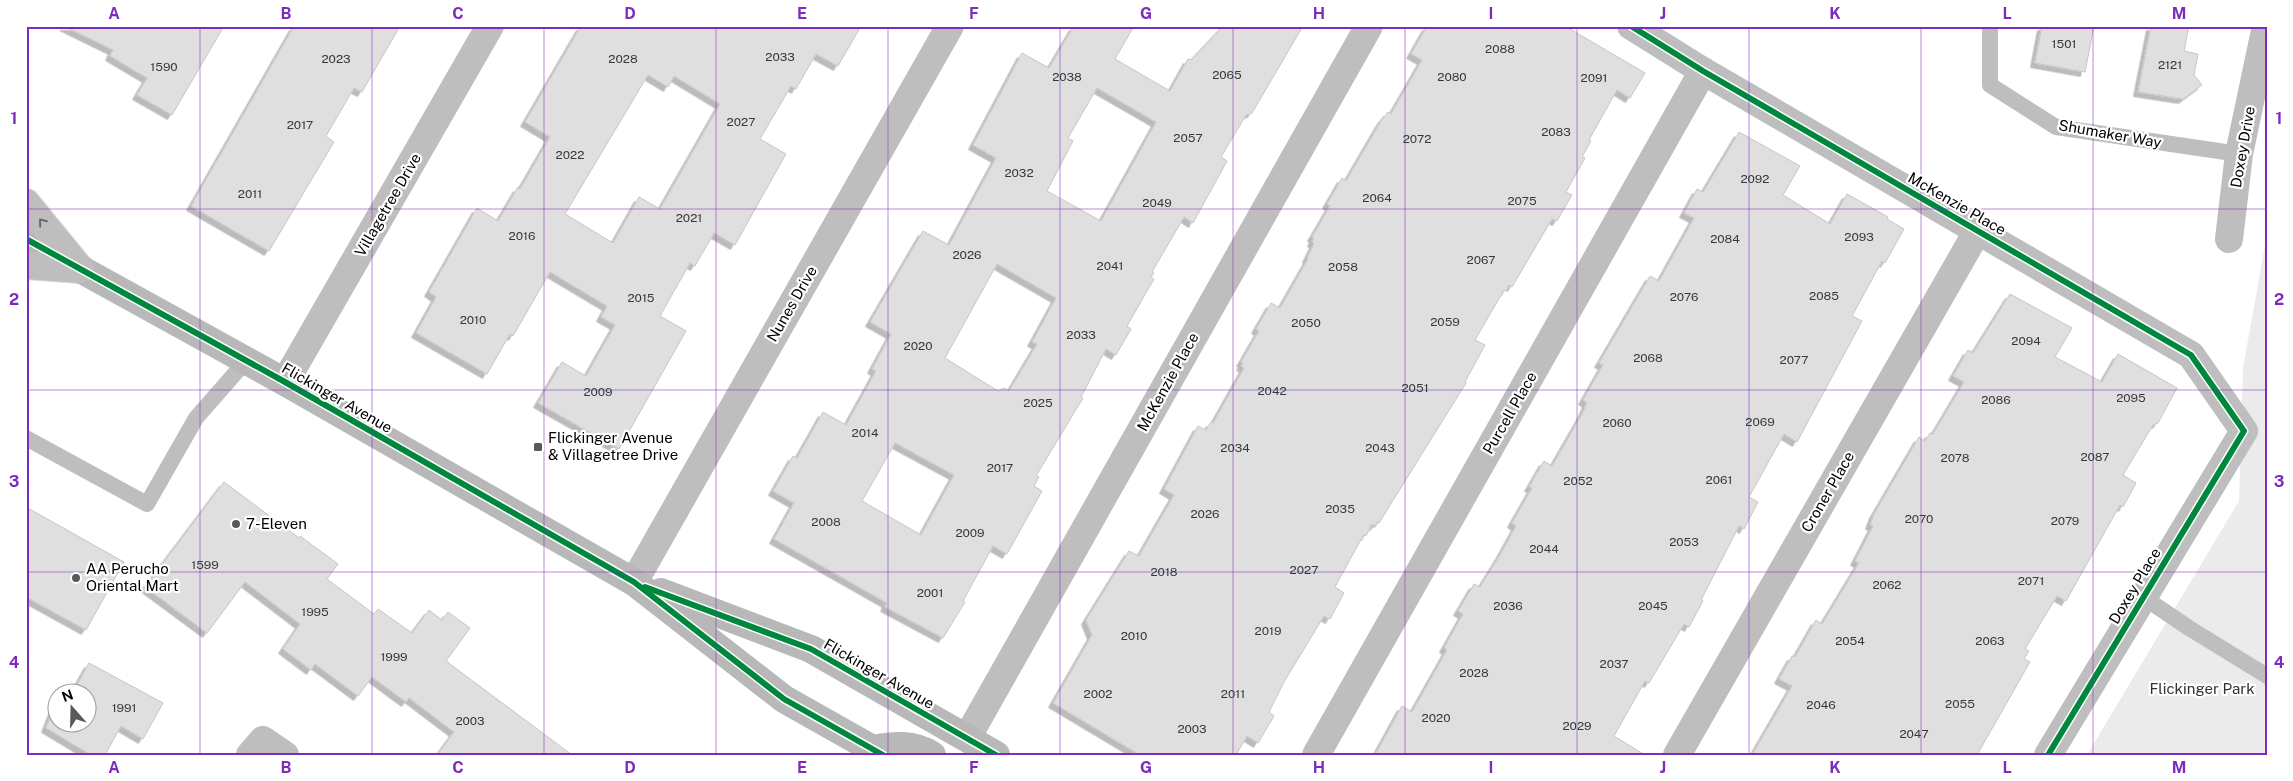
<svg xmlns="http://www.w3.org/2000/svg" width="2293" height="781" font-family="'Public Sans',sans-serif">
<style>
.green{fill:#ebebeb}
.building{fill:#dfdfdf;stroke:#c6c6c6;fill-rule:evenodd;filter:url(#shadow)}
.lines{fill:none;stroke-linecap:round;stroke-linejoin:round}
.primary-casing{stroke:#dbdbdb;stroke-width:30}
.service{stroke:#bebebe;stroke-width:16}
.minor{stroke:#bebebe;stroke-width:28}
.secondary{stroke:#b8b8b8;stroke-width:28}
.primary{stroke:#bebebe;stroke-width:28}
.cycleway-casing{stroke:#fff;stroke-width:9}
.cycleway{stroke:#00873e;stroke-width:6}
.oneway{stroke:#686868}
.grid{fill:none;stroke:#7b2cbf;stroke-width:1;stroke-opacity:0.55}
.poi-dot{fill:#595959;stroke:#fff;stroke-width:2}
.labels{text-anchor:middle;stroke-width:4.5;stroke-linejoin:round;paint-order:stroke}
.number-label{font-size:12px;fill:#383838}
.street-label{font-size:15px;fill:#000;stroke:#fff}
.poi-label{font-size:15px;fill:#000;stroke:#fff;text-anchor:start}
.park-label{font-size:15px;fill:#323232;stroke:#fff}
.neatline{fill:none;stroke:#7b2cbf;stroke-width:2}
.grid-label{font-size:16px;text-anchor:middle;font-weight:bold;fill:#7b2cbf}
</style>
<defs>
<filter id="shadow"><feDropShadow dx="-4.5" dy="4.5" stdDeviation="0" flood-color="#0004"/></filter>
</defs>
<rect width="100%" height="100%" fill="#fff"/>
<path class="green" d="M2267,234V755H2087L2239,501L2243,368Z"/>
<g class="building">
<path d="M64,26H224L172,115L137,95L147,78L110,56L113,50Z"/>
<path d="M294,26H400L362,92L354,88L326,136L334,142L269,251L191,206Z"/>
<path d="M581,26H861L838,66L816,54L796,89L791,86L760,139L786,154L735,245L714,233L695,266L690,263L660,316L686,331L619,449L538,403L562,362L586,376L615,325L601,317L607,306L550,272L513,336L510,334L487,374L416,333L436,297L429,292L477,208L498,221L518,187L520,189L550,137L525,122ZM648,75L668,87L674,76L720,104L660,209L639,197L613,243L565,214Z"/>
<path d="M1074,26H1134L1115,59L1170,91L1188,59L1191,60L1223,26H1303L1252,113L1246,115L1221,157L1227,161L1193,223L1184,217L1152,272L1154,273L1151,277L1154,279L1127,326L1131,329L1116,355L1106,349L1081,397L1083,398L1036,476L1039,477L1034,486L1042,491L1007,554L993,546L963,601L965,602L943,638L885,607L887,603L774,539L794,503L773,491L793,456L797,458L823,412L846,425L876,371L872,369L891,334L870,322L923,231L949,245L996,158L973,145L1022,53L1049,68ZM1097,88L1156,122L1101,221L1047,191L1073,141L1068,138ZM997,264L1056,298L1032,342L1037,344L1009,391L1004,388L998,391L945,358ZM895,443L954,475L921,535L862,501Z"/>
<path d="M1427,26H1565L1645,73L1630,98L1617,90L1589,140L1591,141L1582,157L1585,158L1566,192L1572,195L1557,221L1552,219L1512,287L1509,285L1506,291L1504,290L1475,340L1485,345L1465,382L1466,383L1379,523L1377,522L1375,526L1372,524L1366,536L1364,534L1335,587L1344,593L1330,619L1324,616L1284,682L1269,712L1274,716L1258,743L1247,736L1236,755H1140L1053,703L1092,635L1086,620L1129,551L1139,556L1174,495L1164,489L1198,426L1206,430L1211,422L1213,423L1244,368L1241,366L1243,363L1241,362L1259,331L1256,329L1271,303L1280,308L1308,259L1307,258L1314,244L1312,242L1314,238L1312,237L1330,206L1327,204L1342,178L1346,181L1381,121L1388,112L1391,114L1422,60L1411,54Z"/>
<path d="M2042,26H2094L2085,72L2035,63Z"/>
<path d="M2151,26H2189L2184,51L2198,54L2194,75L2202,85L2183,99L2138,92Z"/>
<path d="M1739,132L1800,166L1783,195L1830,224L1847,194L1888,217L1887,219L1904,229L1885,263L1882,261L1852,316L1862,321L1797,442L1784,434L1749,497L1758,502L1744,529L1739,526L1701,600L1703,601L1689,627L1684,624L1649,683L1645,681L1614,736L1645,755H1375L1402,706L1412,712L1447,650L1444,648L1463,614L1458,611L1474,584L1480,587L1500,555L1516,526L1512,523L1532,488L1529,487L1544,461L1552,466L1582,414L1587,403L1583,400L1603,365L1599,363L1650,276L1659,281L1694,218L1684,213L1697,189L1703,192Z"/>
<path d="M2010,294L2072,328L2055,357L2102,382L2118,354L2177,388L2158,423L2153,425L2123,475L2136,483L2123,507L2120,505L2066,601L2057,596L2025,649L2029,651L2024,659L2030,662L1977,755H1752L1792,686L1779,679L1792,656L1795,657L1816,620L1822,624L1859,563L1855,561L1873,526L1870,525L1874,514L1919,437L1925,441L1930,433L1933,434L1964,382L1953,376L1968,350L1973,353Z"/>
<path d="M224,482L299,538L300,536L338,564L327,579L374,614L378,609L412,633L429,610L442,620L448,612L470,628L446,661L572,755H437L454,732L409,698L406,702L372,677L358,696L315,664L311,670L283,649L300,624L245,582L207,633L145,587Z"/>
<path d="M26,507L124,562L86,630L26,597Z"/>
<path d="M89,663L163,703L143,739L121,726L105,755H91L46,728L58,697V724H88V694H72Z"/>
</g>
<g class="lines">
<defs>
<g id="primary">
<path d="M26,203L80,269"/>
<path d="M26,265L80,269"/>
</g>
</defs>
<use href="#primary" class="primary-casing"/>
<g class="service">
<path d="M1990,26V85L2056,127L2239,154"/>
<path d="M26,438L147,504L196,418L246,361"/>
<path d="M2143,597L2189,628L2267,676"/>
</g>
<g class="minor">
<path d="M1631,26L1703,71L2191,355L2244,431L2048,755"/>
<path d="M2229,239L2239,154L2266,26"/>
<path d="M285,382L490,26"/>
<path d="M634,582L950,26"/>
<path d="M967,738L1369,26"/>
<path d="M250,755L263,740L285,755"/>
<path d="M1316,755L1703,71"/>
<path d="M1677,755L1978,230"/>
</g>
<g class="secondary">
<path d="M26,239L285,382L634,582L784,699L883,755"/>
<path d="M661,592L811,649L996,755"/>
<path d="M873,749C894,745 913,743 932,755"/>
</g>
<use href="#primary" class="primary"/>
<defs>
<g id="cycleway">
<path d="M1631,26L1703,71L2191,355L2244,431L2048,755"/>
<path d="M26,239L285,382L634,582L784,699L883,755"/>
<path d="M645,587L811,649L996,755"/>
</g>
</defs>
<use href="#cycleway" class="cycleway-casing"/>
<use href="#cycleway" class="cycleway"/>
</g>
<defs><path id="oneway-chevron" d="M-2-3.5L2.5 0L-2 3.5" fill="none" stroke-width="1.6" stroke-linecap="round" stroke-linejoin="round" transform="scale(1.25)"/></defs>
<use class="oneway" href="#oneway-chevron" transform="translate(42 222) rotate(-129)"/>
<path class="grid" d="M200,26V755M372,26V755M544,26V755M716,26V755M888,26V755M1060,26V755M1233,26V755M1405,26V755M1577,26V755M1749,26V755M1921,26V755M2093,26V755M26,209H2267M26,390H2267M26,572H2267"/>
<g class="poi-dot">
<rect x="533" y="442" width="10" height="10" rx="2.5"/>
<circle cx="236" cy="524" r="5"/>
<circle cx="76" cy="578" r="5"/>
</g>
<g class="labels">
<g class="number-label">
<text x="2064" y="48">1501</text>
<text x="1500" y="53">2088</text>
<text x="780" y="61">2033</text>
<text x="336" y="63">2023</text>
<text x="623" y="63">2028</text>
<text x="2170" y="69">2121</text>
<text x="164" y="71">1590</text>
<text x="1227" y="79">2065</text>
<text x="1067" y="81">2038</text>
<text x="1452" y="81">2080</text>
<text x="1594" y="82">2091</text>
<text x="741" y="126">2027</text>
<text x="300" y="129">2017</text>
<text x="1556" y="136">2083</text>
<text x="1188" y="142">2057</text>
<text x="1417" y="143">2072</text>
<text x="570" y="159">2022</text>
<text x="1019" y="177">2032</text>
<text x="1755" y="183">2092</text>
<text x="250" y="198">2011</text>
<text x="1377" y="202">2064</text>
<text x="1522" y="205">2075</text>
<text x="1157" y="207">2049</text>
<text x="689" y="222">2021</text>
<text x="522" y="240">2016</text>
<text x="1859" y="241">2093</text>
<text x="1725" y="243">2084</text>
<text x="967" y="259">2026</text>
<text x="1481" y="264">2067</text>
<text x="1110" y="270">2041</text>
<text x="1343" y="271">2058</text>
<text x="1824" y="300">2085</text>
<text x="1684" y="301">2076</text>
<text x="641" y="302">2015</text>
<text x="473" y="324">2010</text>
<text x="1445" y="326">2059</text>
<text x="1306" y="327">2050</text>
<text x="1081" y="339">2033</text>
<text x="2026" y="345">2094</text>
<text x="918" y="350">2020</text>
<text x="1648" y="362">2068</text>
<text x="1794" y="364">2077</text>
<text x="1415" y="392">2051</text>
<text x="1272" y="395">2042</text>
<text x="598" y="396">2009</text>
<text x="2131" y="402">2095</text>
<text x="1996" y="404">2086</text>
<text x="1038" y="407">2025</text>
<text x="1760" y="426">2069</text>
<text x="1617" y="427">2060</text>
<text x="865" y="437">2014</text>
<text x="1235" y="452">2034</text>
<text x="1380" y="452">2043</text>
<text x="2095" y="461">2087</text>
<text x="1955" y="462">2078</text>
<text x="1000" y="472">2017</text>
<text x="1719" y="484">2061</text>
<text x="1578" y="485">2052</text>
<text x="1340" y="513">2035</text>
<text x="1205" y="518">2026</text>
<text x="1919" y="523">2070</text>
<text x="2065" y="525">2079</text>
<text x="826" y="526">2008</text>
<text x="970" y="537">2009</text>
<text x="1684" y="546">2053</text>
<text x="1544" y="553">2044</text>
<text x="205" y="569">1599</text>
<text x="1304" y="574">2027</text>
<text x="1164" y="576">2018</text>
<text x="2031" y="585">2071</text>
<text x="1887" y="589">2062</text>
<text x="930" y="597">2001</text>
<text x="1508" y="610">2036</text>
<text x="1653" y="610">2045</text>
<text x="315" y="616">1995</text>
<text x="1268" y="635">2019</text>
<text x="1134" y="640">2010</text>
<text x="1850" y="645">2054</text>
<text x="1990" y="645">2063</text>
<text x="394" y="661">1999</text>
<text x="1614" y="668">2037</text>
<text x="1474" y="677">2028</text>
<text x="1098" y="698">2002</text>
<text x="1233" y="698">2011</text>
<text x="1960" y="708">2055</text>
<text x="1821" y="709">2046</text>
<text x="124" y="712">1991</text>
<text x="1436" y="722">2020</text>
<text x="470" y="725">2003</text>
<text x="1577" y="730">2029</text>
<text x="1192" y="733">2003</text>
<text x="1914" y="738">2047</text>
</g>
<g class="street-label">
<text transform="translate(2110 134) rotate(10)" y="5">Shumaker Way</text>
<text transform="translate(2243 147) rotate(-80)" y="5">Doxey Drive</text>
<text transform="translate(1957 204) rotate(30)" y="5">McKenzie Place</text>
<text transform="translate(388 205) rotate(-60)" y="5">Villagetree Drive</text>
<text transform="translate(792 304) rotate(-60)" y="5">Nunes Drive</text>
<text transform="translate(1168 382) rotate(-61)" y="5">McKenzie Place</text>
<text transform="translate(337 398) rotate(30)" y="5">Flickinger Avenue</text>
<text transform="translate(1510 413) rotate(-60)" y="5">Purcell Place</text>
<text transform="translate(1828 492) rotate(-60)" y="5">Croner Place</text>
<text transform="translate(2135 586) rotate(-59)" y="5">Doxey Place</text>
<text transform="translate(879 674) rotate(30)" y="5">Flickinger Avenue</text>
</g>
<g class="poi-label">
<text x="548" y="443">Flickinger Avenue<tspan x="548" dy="17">&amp; Villagetree Drive</tspan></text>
<text x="246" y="529">7-Eleven</text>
<text x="86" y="574">AA Perucho<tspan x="86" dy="17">Oriental Mart</tspan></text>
</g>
<g class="park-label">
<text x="2202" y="694">Flickinger Park</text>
</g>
</g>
<rect width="2293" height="781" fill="none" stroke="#ffffff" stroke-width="55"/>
<g transform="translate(72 708) rotate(340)"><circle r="24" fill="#ffffff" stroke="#999999"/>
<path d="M0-4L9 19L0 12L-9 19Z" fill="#595959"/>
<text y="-8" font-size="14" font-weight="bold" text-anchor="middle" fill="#000000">N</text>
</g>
<rect x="28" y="28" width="2238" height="726" class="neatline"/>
<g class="grid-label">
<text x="114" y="19">A</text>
<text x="286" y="19">B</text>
<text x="458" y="19">C</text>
<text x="630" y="19">D</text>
<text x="802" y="19">E</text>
<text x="974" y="19">F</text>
<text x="1146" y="19">G</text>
<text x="1319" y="19">H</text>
<text x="1491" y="19">I</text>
<text x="1663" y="19">J</text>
<text x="1835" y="19">K</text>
<text x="2007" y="19">L</text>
<text x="2179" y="19">M</text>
<text x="14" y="124">1</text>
<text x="2279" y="124">1</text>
<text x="14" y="305">2</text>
<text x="2279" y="305">2</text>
<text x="14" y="487">3</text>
<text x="2279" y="487">3</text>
<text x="14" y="668">4</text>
<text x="2279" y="668">4</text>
<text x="114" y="773">A</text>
<text x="286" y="773">B</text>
<text x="458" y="773">C</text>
<text x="630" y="773">D</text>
<text x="802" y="773">E</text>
<text x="974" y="773">F</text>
<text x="1146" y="773">G</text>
<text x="1319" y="773">H</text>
<text x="1491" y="773">I</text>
<text x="1663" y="773">J</text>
<text x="1835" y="773">K</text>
<text x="2007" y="773">L</text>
<text x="2179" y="773">M</text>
</g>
</svg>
